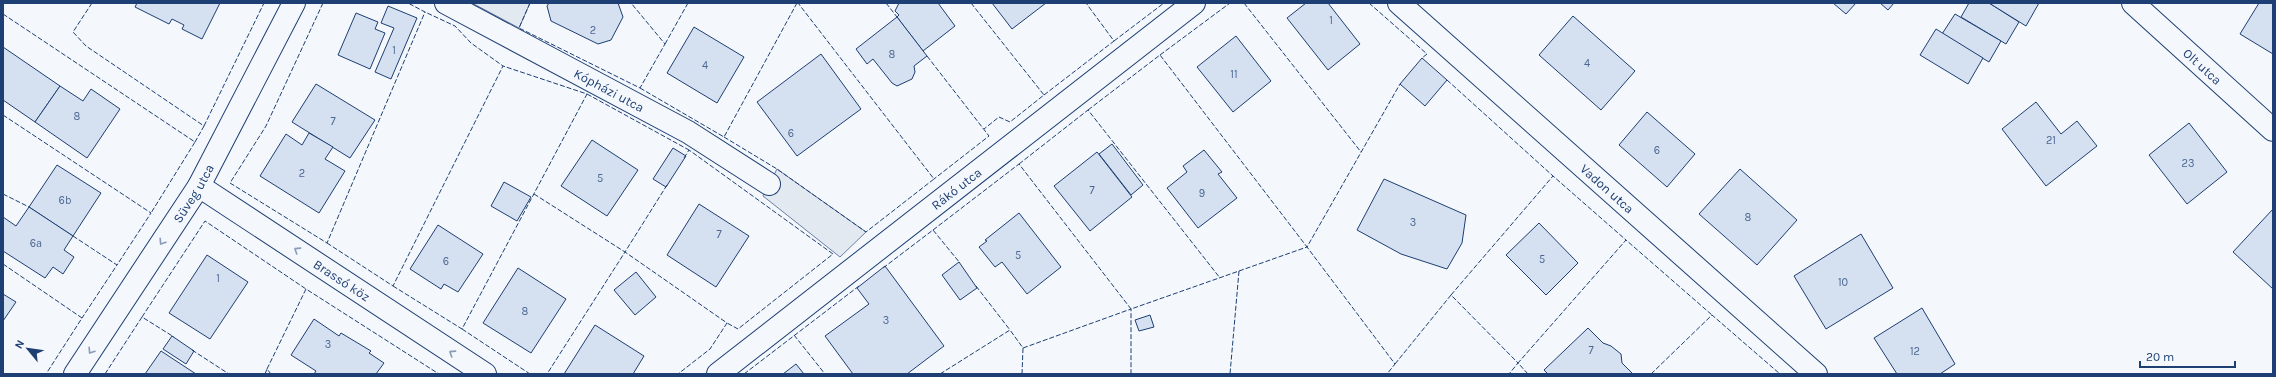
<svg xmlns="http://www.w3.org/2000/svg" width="2276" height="377" font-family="Karla,sans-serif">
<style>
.green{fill:#e3e9f0;stroke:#687fa3}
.building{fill:#d5e0f0;stroke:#1d3f73}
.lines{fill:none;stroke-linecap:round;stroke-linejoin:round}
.minor-casing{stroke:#1d3f73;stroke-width:24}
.minor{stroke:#f4f7fb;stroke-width:22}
.fence{stroke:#1d3f73;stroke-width:1;stroke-dasharray:5 2;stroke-linecap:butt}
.oneway{stroke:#889bb7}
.labels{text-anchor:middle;stroke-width:3;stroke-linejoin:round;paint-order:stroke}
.number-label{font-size:11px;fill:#4b6792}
.street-label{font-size:13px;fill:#1d3f73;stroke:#f4f7fb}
</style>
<rect width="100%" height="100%" fill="#f4f7fb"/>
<g class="green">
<path d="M472,3H530L519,28Z"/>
<path d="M777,169L866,232L840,257L763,196Z"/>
</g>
<g class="building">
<path d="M137,3H220L202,39L182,29L184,25L172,19L169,24L135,7Z"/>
<path d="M549,3H618L623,17L611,40L598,44L551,21L547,6Z"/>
<path d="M899,3H938L955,26L923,51L897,17L899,15L895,11Z"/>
<path d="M992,3H1046L1012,29Z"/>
<path d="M1306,3H1328L1360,44L1328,70L1287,18Z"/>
<path d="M1833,3H1856L1846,14Z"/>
<path d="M1880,3H1894L1888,10Z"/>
<path d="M1969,3H1989L2019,22L2006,44L1961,17Z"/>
<path d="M1989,3H2039L2026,26Z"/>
<path d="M2259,3H2273V54L2240,34Z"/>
<path d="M388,6L417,18L391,79L375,72L394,28L381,23Z"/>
<path d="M356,13L378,22L375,29L385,33L370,69L338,55Z"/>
<path d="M1955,14L2001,41L1989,62L1942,34Z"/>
<path d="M1573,16L1635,71L1601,110L1539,55Z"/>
<path d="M897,17L927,56L914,66L915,72L912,79L897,86L892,83L873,59L867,64L856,49Z"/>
<path d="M694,27L744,57L717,103L667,73Z"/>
<path d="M1936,29L1983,58L1968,84L1920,55Z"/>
<path d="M1236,36L1271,81L1233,112L1197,67Z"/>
<path d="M3,47L60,86L35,122L3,100Z"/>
<path d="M821,54L861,109L797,156L757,102Z"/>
<path d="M1422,58L1447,80L1425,106L1400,84Z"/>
<path d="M316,84L375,120L350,158L292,122Z"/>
<path d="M60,86L83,101L91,89L120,109L87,158L35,122Z"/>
<path d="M2036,102L2061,134L2077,121L2097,146L2046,186L2002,129Z"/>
<path d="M1647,112L1695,154L1667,187L1619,145Z"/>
<path d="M2189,123L2227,172L2187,204L2149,155Z"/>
<path d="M309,133L333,147L325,159L345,171L319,213L260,176L286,134L302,145Z"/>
<path d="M592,140L638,170L607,216L561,186Z"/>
<path d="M1112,144L1143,185L1131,195L1099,154Z"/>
<path d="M673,148L686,156L666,187L653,179Z"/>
<path d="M1204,150L1222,172L1218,174L1237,198L1198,228L1167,188L1187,172L1183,166Z"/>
<path d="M1097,152L1132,197L1090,231L1054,186Z"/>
<path d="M57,165L101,193L73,236L29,207Z"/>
<path d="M1740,169L1797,220L1757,265L1699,214Z"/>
<path d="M1384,179L1466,215L1462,243L1447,269L1401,254L1357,230Z"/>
<path d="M504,182L531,197L517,221L491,206Z"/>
<path d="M699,204L749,236L716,287L667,255Z"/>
<path d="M29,207L73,236L64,250L74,257L63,274L53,267L45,278L3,251V217L16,226Z"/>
<path d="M2273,209V289L2233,252Z"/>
<path d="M1019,213L1061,267L1027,294L1002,262L995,267L979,247L987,241L985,240Z"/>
<path d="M1539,223L1578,263L1546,295L1506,255Z"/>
<path d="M438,225L483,254L458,292L444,284L441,289L410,269Z"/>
<path d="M1861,234L1893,288L1826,329L1794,276Z"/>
<path d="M207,255L248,282L210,339L169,313Z"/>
<path d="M959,262L977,288L960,300L942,275Z"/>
<path d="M885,266L944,346L907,374H853L825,336L869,304L857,288Z"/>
<path d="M518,268L566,299L531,353L483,323Z"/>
<path d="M636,272L656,297L635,315L614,290Z"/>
<path d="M3,294L16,302L3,321Z"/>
<path d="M1922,308L1955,364L1940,374H1897L1874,338Z"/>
<path d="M1150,315L1154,327L1139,331L1135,320Z"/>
<path d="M314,319L339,336L341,333L371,351L369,353L384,363L376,374H314L316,371L291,355Z"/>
<path d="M595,325L644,356L633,374H564Z"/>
<path d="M1588,328L1603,343L1611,346L1621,354L1622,363L1633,374H1548L1544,370Z"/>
<path d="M172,336L194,351L186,364L163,349Z"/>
<path d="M161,351L196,374H145Z"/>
<path d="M796,364L804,374H783Z"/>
</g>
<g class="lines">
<defs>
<g id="minor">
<path id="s1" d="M446,3L688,132L769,184"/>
<path id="s2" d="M1399,3L1816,374"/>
<path id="s3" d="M2133,3L2273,130"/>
<path id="s4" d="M199,186L485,374"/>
<path id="s5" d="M75,374L199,186L294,3"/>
<path id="s6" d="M718,374L1194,3"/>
</g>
</defs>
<use href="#minor" class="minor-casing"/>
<use href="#minor" class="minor"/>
<g class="fence">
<path d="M92,3L73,32L86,46L204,126L195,142"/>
<path d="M323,3L266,126L230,183L327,243L425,12L408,3"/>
<path d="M530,3L519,28L640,88L665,44L631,3"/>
<path d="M886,3L897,17"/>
<path d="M971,3L1044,95L1010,122L999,117L984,129"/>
<path d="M1244,3L1361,152"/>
<path d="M1369,3L1427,54L1422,58"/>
<path d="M3,14L195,142L151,213"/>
<path d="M1114,41L1164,3"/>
<path d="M665,44L688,3"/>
<path d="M1160,55L1230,3"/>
<path d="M927,56L989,136L934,179"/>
<path d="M1447,80L1553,176"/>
<path d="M640,88L724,137L797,3"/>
<path d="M587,94L689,150"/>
<path d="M1044,95L1114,41L1086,3"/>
<path d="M1088,110L1160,55L1307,247L1400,84"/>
<path d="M3,115L151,213L117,265"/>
<path d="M204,126L264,3"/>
<path d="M724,137L777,169L866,232L934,179L798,3"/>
<path d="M684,158L689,150L833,254L738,329L727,323"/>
<path d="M1019,164L1088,110L1220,278"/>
<path d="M667,185L625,252L727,323L710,349L678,374"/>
<path d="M3,194L29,207"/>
<path d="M534,194L625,252L547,374"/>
<path d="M933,230L1019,164L1131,309L1239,271L1230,374"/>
<path d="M73,236L117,265L82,318"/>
<path d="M327,243L393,286L503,66L471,43L455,26L425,12"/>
<path d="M3,264L82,318L46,374"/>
<path d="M883,268L933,230L960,263"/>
<path d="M1239,271L1307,247L1395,364L1387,374"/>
<path d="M393,286L462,329L587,94L503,66"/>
<path d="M976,286L1010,330"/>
<path d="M1451,295L1553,176L1626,240"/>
<path d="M142,317L205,221L306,289"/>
<path d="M462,329L530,374"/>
<path d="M794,335L825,374"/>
<path d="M1023,348L1131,309V374"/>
<path d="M192,350L229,374"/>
<path d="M1395,364L1451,295L1518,363L1509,374"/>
<path d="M267,369L306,289L439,374"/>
<path d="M105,374L142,317L174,337"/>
<path d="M265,374L267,369L271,374"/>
<path d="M744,374L859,286"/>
<path d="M940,374L1010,330L1023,348L1022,374"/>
<path d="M1528,374L1518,363L1626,240L1712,315"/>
<path d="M1651,374L1712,315L1780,374"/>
</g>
</g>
<defs><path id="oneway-chevron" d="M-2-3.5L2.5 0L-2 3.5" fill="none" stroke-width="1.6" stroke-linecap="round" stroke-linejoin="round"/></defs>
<g class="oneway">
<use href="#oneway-chevron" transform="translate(162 242) rotate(123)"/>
<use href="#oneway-chevron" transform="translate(297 250) rotate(-147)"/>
<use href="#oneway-chevron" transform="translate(91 351) rotate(123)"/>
<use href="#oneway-chevron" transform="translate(452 353) rotate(-147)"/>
</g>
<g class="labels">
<g class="number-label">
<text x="1331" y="24">1</text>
<text x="593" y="34">2</text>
<text x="394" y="54">1</text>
<text x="892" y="58">8</text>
<text x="1587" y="67">4</text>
<text x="705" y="69">4</text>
<text x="1234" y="78">11</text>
<text x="77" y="120">8</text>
<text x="333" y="125">7</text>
<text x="791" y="137">6</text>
<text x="2051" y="144">21</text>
<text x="1657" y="154">6</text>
<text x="2188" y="167">23</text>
<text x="302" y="177">2</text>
<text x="600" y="182">5</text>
<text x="1092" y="194">7</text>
<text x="1202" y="197">9</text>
<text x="65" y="204">6b</text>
<text x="1748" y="221">8</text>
<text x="1413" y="226">3</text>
<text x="719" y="238">7</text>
<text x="36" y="247">6a</text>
<text x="1018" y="259">5</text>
<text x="1542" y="263">5</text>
<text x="446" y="265">6</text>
<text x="218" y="282">1</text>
<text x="1843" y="286">10</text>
<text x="525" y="315">8</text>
<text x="886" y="324">3</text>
<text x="328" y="348">3</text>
<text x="1591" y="354">7</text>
<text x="1915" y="355">12</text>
</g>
<g class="street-label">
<text dy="5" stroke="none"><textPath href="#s3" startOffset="94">Olt utca</textPath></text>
<text dy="5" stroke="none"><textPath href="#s1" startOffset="185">Kópházi utca</textPath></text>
<text dy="5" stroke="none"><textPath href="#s6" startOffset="302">Rákó utca</textPath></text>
<text dy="5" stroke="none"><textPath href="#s2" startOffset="279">Vadon utca</textPath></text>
<text dy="5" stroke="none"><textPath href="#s5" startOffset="216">Süveg utca</textPath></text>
<text dy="5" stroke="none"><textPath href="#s4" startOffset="171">Brassó köz</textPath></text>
</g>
</g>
<rect width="2276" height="377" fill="none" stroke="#1d3f73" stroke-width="8"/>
<g transform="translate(28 349) rotate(299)" stroke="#f4f7fb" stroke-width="3" paint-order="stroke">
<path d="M0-3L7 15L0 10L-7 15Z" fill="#1d3f73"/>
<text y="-6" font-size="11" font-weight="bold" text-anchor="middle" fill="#1d3f73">N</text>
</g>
<path d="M2140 361v6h95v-6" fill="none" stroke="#1d3f73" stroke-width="2"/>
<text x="2146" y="361" font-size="12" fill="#1d3f73" stroke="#f4f7fb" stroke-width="3" paint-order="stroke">20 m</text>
</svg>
